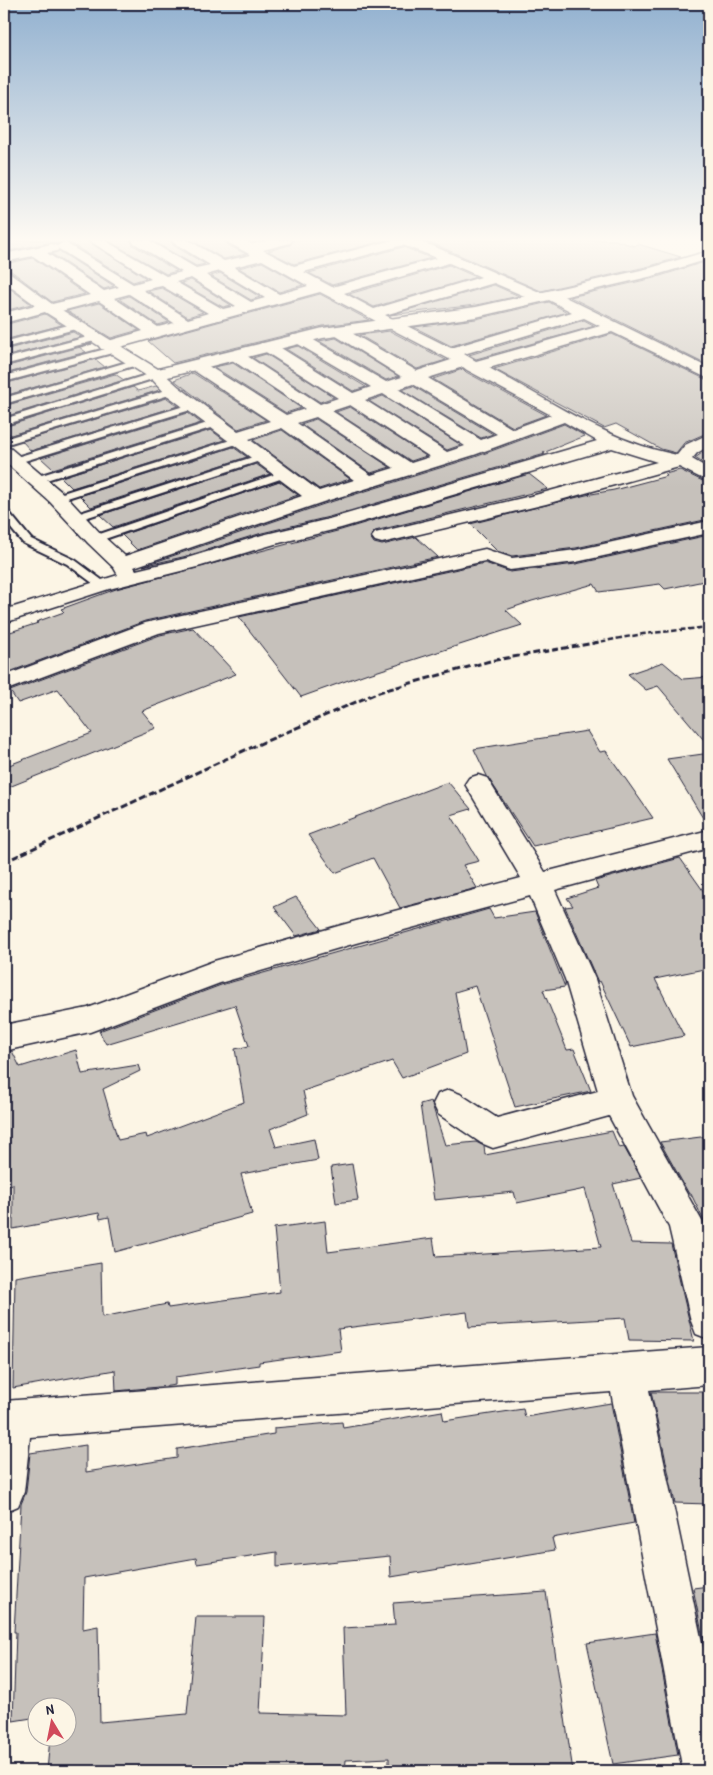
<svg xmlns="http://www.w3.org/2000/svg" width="713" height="1775" font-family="'Patrick Hand',sans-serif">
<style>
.building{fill:#c6c1bb;stroke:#22223b}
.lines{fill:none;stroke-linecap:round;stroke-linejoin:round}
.lane-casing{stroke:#22223b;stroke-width:4}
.street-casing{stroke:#22223b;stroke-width:3}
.secondary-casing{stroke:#22223b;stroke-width:3}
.lane{fill:#fcf5e5;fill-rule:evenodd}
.street{fill:#fcf5e5;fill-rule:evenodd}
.secondary{fill:#fcf5e5;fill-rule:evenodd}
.rail-far1{stroke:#22223b;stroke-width:2.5;stroke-dasharray:5.5 2.5;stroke-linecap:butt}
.rail{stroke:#22223b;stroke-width:3;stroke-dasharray:7 3;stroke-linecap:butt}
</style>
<rect width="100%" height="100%" fill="#fcf5e5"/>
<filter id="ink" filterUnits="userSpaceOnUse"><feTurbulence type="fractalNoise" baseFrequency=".02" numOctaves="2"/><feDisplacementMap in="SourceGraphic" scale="10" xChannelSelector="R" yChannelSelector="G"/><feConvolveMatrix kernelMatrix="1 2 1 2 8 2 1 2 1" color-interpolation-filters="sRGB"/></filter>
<g filter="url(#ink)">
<g class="building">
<path d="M4,240H86L146,278L133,282L65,240L57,244L52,242L4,252Z"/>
<path d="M107,240H130L133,245L177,271L166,274Z"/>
<path d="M151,240H170L173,245L205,264L196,266Z"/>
<path d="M191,240H225L228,245L246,254L224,259Z"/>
<path d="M294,240H387L294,264L268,251L290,245Z"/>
<path d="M418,240H615L634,246L638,244L681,257L650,266L541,291L434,244Z"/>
<path d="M403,247L431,258L332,285L309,273Z"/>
<path d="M59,251L114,286L104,289L52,254Z"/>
<path d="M33,258L85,294L52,302L10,270L4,269V264Z"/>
<path d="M262,262L303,285L279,292L239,268Z"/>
<path d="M701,263L709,266V366L570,297L654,278Z"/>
<path d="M449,265L476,277L374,307L349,294Z"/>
<path d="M220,273L260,297L251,300L211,276Z"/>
<path d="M191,280L231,305L223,307L181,283Z"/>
<path d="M4,284L31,304L4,311Z"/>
<path d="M494,285L519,296L476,305L390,315Z"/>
<path d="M162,288L203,312L188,317L148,291Z"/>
<path d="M320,294L369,320L323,326L173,363L148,341Z"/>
<path d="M129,296L169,322L158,325L119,299Z"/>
<path d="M549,302L567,312L451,346L414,327L476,319Z"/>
<path d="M99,303L139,330L111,338L67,311Z"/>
<path d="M45,314L62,325L4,340V325Z"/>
<path d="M584,320L595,326L476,359L469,355Z"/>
<path d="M390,331L446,360L417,369L359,335Z"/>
<path d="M73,332L81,337L4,357V350Z"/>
<path d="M612,334L709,381V432L684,443L676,453L661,449L616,424L604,428L494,369Z"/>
<path d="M336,338L398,376L386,380L319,341Z"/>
<path d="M92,344L79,347L86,352L4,374V367Z"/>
<path d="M298,346L366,387L353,391L286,349Z"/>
<path d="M266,354L334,397L320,402L253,358Z"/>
<path d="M95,359L105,367L4,396V384Z"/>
<path d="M233,363L301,408L286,413L214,367Z"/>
<path d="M463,369L466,372L546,415L513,427L433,379Z"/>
<path d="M193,373L266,420L238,429L174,380Z"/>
<path d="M115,374L124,380L4,417V406Z"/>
<path d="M156,386L160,390L11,435L4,430V427L133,387L138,391Z"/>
<path d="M413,386L493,434L481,438L402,390Z"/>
<path d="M383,396L461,445L447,450L369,401Z"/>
<path d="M167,398L178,406L31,451L22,441Z"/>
<path d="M350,407L426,456L411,461L336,412Z"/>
<path d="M188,413L201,423L53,469L41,458Z"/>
<path d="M316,419L390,467L371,473L301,424Z"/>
<path d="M564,424L585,436L543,453L545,454L329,517L262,533L187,556L143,566L324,504L475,457Z"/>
<path d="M211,430L224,440L72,488L61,477Z"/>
<path d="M282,430L350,479L319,489L253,440Z"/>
<path d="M233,447L247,457L91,507L80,496Z"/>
<path d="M709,448V467L695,458Z"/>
<path d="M256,464L270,474L113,527L100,515Z"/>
<path d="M680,470L709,484V519L576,548L512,556L497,551L470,524L586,495L614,490L667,476L665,474Z"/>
<path d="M529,474L548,489L375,531L370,537L374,543L382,545L416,537L438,557L145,621L4,674V634L38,623L36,622L64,612L61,609L116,589L341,530Z"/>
<path d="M279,481L298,495L137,550L122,535Z"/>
<path d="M709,535V580L665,589L660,584L599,592L594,584L532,601L506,610L522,625L369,674L368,673L301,697L239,617L485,563L510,572L576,564Z"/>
<path d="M193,628L236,674L142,711L156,728L4,789V767L92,733L58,689L18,703L10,691L160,635Z"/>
<path d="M663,662L683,679L709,677V746L658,686L646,690L628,674Z"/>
<path d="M587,731L600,752L606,751L653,818L533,846L487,776L474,749Z"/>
<path d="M703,754L709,764V828L667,759Z"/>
<path d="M448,782L471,809L451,815L479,861L463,865L477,888L400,908L373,858L335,873L308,835Z"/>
<path d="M680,858L709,899V968L655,979L684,1036L631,1047L600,981L598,982L565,907L573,906L567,898L598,888L595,881Z"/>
<path d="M296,897L321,929L296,936L274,907Z"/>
<path d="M489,909L494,918L535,912L565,987L543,990L567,1050L574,1049L591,1091L515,1107L475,986L455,992L466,1054L402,1078L392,1061L303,1091L308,1114L270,1129L276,1147L314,1139L318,1160L241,1174L252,1214L115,1252L109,1217L100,1219L99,1213L13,1229V1184L4,1186V1053L12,1051L20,1067L76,1050L82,1074L138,1065L140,1071L103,1089L118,1140L146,1134L147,1138L244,1102L235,1049L249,1046L235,1005L106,1044L99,1031L221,985Z"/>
<path d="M431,1101L445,1145L476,1142L484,1146L485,1155L612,1131L619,1148L624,1147L641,1178L613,1184L631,1243L671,1244L694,1341L629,1340L625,1318L469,1327L467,1312L338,1329L341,1351L259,1362V1365L175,1377V1385L169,1386L116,1391L115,1370L13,1388L15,1277L101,1263L102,1317L167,1304L168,1308L280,1292L274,1228L325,1221L328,1252L433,1238L436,1257L601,1247L585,1189L517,1203L514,1192L434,1200L420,1104Z"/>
<path d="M709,1136V1234L708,1235L705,1223L691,1194H689L660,1142Z"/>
<path d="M352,1164L358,1200L336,1203L331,1167Z"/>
<path d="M651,1392H709V1504L675,1503Z"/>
<path d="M611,1403L634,1523L552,1538L555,1550L391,1577L390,1556L277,1567V1552L197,1564L196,1558L84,1578L83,1629L98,1626L100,1722L187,1714L196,1617H265L260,1713L346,1715L343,1628L395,1625L393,1603L546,1592L573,1771H389V1758L346,1760L345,1771H47L50,1738H68V1708H38V1717L13,1721L16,1632H14L21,1504L26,1492L30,1453L86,1445V1472L177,1458V1449L274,1434V1428L342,1422L343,1428L442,1411L444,1421L523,1409L525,1417Z"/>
<path d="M709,1586V1668L693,1588Z"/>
<path d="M655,1633L678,1755L613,1764L587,1643Z"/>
</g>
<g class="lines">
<defs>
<g id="lane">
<path d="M76,323L80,326L79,328L4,348V342Z"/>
<path d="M95,335L99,338L98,340L4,365V359Z"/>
<path d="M113,347L117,350L116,352L4,382V376Z"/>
<path d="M134,360L137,361V365L4,404V398Z"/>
<path d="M156,372L159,373V377L4,425V419Z"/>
<path d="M173,388L178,391L176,393L4,445V439Z"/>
<path d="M194,403L197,404V408L18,463H10L9,461L10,459Z"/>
<path d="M217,420L222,423L220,425L40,482H32L31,480L32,478Z"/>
<path d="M240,437L243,438V442L61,500L57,501L52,498L53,496Z"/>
<path d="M262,454L267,457L266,459L79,520H71L70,518L71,516Z"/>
<path d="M285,471L290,474L289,476L99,541L95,542L90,539L91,537Z"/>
<path d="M4,510L8,511L31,539L75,560L106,583L108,585L106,587H98L67,564L23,543L4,520Z"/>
</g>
<g id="street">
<path d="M88,240H104L166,276L182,272L134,243L132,240H148L196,268L210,265L174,243L172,240H188L224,261L251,255L229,243L227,240H244L252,244L270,240H292L290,243L263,250L294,266L393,240H413L433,246L544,294L550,291L555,292L709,368V379L612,332L489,368C549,400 608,442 677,455L685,445L709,434V446L697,453L692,459L709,469V482L679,467L546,504L382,543L375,541L372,537L375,533L535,495L657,462L612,448L341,528L275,544L201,566L109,589L4,623V610L118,575L114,568L88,543L50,502L4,461V447L10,448L64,494L102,535L125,556L302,496L167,395L148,375L150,372H162L179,387L238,431L270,421L190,368L188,365L190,362H202L286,415L305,409L229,358L227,355L229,352H241L320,404L338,398L261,349L259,346L261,343H273L353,393L371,387L293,341L291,338L293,335H305L386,382L402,377L333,334L330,331L333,328H343L417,371L451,360L320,292L113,349H101L99,346L101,343L143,331L99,301L50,314L45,312L4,282V271L9,272L52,304L90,295L33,256L4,262V254L52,244L57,246L64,242L133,284L151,279ZM403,245L437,258L332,287L304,272ZM59,248V249L119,287L104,291L47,253L57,251ZM262,260L308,286L279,294L234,267ZM449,263L481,277L374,309L344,293ZM220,271L265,298L251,302L206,275ZM191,278L236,306L223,309L176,282ZM494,283L536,301L541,302L547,299L572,312L451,348L385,315ZM162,286L208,313L188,319L143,290ZM129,294L174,323L158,327L114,298ZM584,318L600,326L476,361L464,354ZM463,367L467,370L551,415L513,429L428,378ZM413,384L497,434L481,440L398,389ZM383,394L465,446L447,452L365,400ZM350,405L430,457L411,463L332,411ZM316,417L394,468L371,475L297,423ZM564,422L597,441L329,519L262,535L187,558L136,570L134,567L323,502L474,455ZM282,428L354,480L319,491L249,439Z"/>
<path d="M709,521V533L576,562L510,570L485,561L159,633L4,691V676L145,623L485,549L512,558L576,550Z"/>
<path d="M478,775L487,778L545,872L709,830V848L555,890L595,979L632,1096L703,1223L709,1247V1339L696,1334L691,1321L669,1227L609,1116L493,1148L481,1143L438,1114L433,1104L438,1094L449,1090L460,1094L497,1118L598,1091L565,979L530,896L356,943L220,983L90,1032L4,1051V1025L88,1008L214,961L356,921L521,878L465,784L469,778Z"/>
<path d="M709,1347V1385L649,1390L709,1676V1771H683L611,1392L30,1437L24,1492L18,1506L4,1512V1401Z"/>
</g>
<path id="secondary" d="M709,251V259L653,276L476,317L323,338L156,380L150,378L45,312L4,323V313L47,302L52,304L158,369L323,328L476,307L650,268Z"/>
</defs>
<use href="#lane" class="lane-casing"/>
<use href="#street" class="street-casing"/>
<use href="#secondary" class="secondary-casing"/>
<use href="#lane" class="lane"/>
<use href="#street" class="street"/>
<use href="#secondary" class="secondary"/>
<path class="rail-far1" d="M593,643L643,634L709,627"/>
<path class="rail" d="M4,862L241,752L379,692L490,661L600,642"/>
</g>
</g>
<linearGradient id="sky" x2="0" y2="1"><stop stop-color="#92b1d0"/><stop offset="0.49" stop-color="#fefaf3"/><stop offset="1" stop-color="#fefaf3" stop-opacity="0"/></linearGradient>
<rect width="713" height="488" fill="url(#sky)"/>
<rect width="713" height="1775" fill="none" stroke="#fcf5e5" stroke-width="20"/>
<rect x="10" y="10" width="693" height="1755" fill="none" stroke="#22223b" stroke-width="2" filter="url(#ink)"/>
<g transform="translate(52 1722) rotate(350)"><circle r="24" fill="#fcf5e5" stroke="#a5a1a1"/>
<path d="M0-4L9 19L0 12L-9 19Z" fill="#d1495b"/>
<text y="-8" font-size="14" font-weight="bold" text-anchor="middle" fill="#22223b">N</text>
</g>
</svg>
